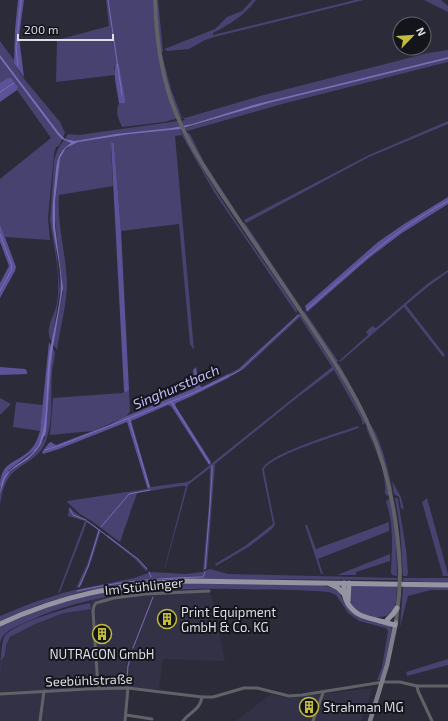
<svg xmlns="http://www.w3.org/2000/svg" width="448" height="721" font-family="'Exo 2',sans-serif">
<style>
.built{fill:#333146}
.green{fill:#47426f}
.forest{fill:#5b5298}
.water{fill:#776fb8}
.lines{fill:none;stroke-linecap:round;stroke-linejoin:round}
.stream{stroke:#776fb8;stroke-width:1}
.minor{stroke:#616168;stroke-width:3}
.tertiary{stroke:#616168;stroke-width:4}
.secondary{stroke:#7e7e8a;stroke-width:4.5}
.primary{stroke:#9594a3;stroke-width:5}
.tertiary-bridge{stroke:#616168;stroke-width:4}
.labels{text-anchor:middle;stroke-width:4;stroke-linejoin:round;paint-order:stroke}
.street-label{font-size:13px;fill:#dedee7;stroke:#14141b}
.poi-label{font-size:13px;fill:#dedee7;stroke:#14141b;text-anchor:start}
.water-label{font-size:14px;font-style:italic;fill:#c1bdfa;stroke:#14141b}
</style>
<rect width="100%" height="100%" fill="#2b2b39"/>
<g class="built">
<path d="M202,589L209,590L213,602L225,661L163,659L159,689H127L124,721H0V663L5,655L8,641L14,635L35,624L64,613L90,609L91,600L131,593L158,590Z"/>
<path d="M373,688L361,721H236L271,694L287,698Z"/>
</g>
<g class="green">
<path d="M106,0H153C155,43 161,78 176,118L175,119L164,122L122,127C118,118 115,112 119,103L123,104L125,103L119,64L118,63L114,67L115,75L56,82L57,40L109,26Z"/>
<path d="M156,0H158L163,51L161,52L160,51Z"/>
<path d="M252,0H256C245,15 229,25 213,33V35L355,0H364L214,37L205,40L189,49L167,51L164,49L215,29L227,17L242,11Z"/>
<path d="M424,0H441L448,6V12Z"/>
<path d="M0,41L14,60V64L25,80L60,122L65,133L59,146L56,147L54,154L48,218L50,240L5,237L0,224V179L51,138L17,90L18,87L0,83Z"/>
<path d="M448,50V57L253,105L192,124L184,126L181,121L185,120L183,117L185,118L260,96L428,53Z"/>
<path d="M162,55L171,89L182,118L181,119L171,97L161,56Z"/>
<path d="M448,59V62L286,103L187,131L185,128L269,103Z"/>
<path d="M178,121C178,128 185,137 189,144C219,202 261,256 297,310V312L296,313L294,310L214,192L182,135L175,136L194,350L190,344L179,224L121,231L114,143L113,142L111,146L113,186L59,195C57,225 66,253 67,283C67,304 60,329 57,350L53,344L63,292L54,212L59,164L60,158L63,152L70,146L75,143V141L65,139L68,134L79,135Z"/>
<path d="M448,121V124L369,157L246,223L244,220L369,155Z"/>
<path d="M188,133L190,134L204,162L242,221L218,188L187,134Z"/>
<path d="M64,140L72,143L60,153L53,197V218L60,289L52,342C43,330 55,315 57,303C61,276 54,247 50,220L54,160L58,149Z"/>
<path d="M243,223H245L302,309H301Z"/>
<path d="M448,270V272L425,289L406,305L445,355L443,357L404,307L340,362L339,361L368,335L366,332L372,326L376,328L427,284Z"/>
<path d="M302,310L305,312L338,361L337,363Z"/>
<path d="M298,314L301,315L340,375L360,412L365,423L363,425L361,418L334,370L294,400L215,464L207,568L203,571L209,504L210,468L188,485L165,568L164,570L186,486H181L137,493L120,542L93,522L80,514L68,503L67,501L147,489V487L150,486L151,487L187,482L191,480L332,367L300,317L244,369L228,378L230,376L228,374L238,369Z"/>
<path d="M53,349L55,352C55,359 52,366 52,373C50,397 55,427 42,449C36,458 25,463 16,470C5,478 2,492 0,505V494L5,479L10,471L28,459L41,444L46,435Z"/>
<path d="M339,364L369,420V422L338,364Z"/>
<path d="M129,390L130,411L126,417L93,431L50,435L53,398L123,393L124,391L126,393Z"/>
<path d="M0,398L11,404L1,414H0Z"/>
<path d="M16,402L43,405L40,431L13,427Z"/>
<path d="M370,424C381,437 390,477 393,494L370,426Z"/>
<path d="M358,426L359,428C342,434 268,456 264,470L275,525L272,529L250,546L216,566L215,564L245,546L273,524L262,470C266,454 341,432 358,426Z"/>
<path d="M366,427H367L380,463L389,494L387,496L385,493C387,473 373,447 366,427Z"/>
<path d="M392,481L401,497L404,510L401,508L399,497L394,494Z"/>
<path d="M395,498H397L398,500L406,549L408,573L407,576H403L400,528Z"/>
<path d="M427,498L448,574V576H443L422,502Z"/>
<path d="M388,499L390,500L396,535L397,576L392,575L391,572C392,549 394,523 386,502Z"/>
<path d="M69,507L77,514L101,530L93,556L81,586L76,588L88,562L98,530L87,522L60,592L58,593L85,521L68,516Z"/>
<path d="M389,522V531L318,559L323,574H321L305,525H307L316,549Z"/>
<path d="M108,535L139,560L147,568V570L146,571L135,559L107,537Z"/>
<path d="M390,554V561L356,572V575H337Z"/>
<path d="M210,569L228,574L397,578V580L205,579L139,582L82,592L41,604L0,621V616L32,603L63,593L84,588L134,578L151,572L186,574L202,572Z"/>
<path d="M403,578H448V583L403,581Z"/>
<path d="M194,583L316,584L329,587L338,591L349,609L358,617L390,625L392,629L382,677L380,680H377L382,667L388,631L386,628L359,621L348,613L336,595L329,592L316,591C290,589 264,590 237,589C167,588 94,591 29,621C18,626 2,630 0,644V627L39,609L75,598L139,586Z"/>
<path d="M397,585C396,595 398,604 392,612C382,623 352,615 349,600C348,596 350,591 350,587L352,586Z"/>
<path d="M403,586L448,587V590H431L408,596L400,627Z"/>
<path d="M90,603L91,609L64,613L35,624L10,637L6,646L5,655L0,663V692C0,679 0,648 4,637C12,623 73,606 90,603Z"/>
<path d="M448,659V665L407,676L406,672Z"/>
</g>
<g class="forest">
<path d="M18,0H24L19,37L24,77L14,64L15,30Z"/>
<path d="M118,63L119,64L125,99V103L123,104L119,103C118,93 112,72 116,64Z"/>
<path d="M8,78H11L18,87L17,90L0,102V83Z"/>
<path d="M111,142L114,143L121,231L129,390L126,393L124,391Z"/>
<path d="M448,197V204L402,233L369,258L307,312L305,306L378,242L404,224Z"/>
<path d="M0,224L16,267L15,271L0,298V283L9,266L0,242Z"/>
<path d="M49,342L53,349L46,435L41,439L35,450L9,470L0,488C0,459 17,465 32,448C36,444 38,437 40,431Z"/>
<path d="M0,367L25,369L27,371V374L0,375Z"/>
<path d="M196,367L199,385L202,387L228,374L230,376L228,378L190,397L176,403L175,405L211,462L209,465L171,406L168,405L131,421L150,486L149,488L147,487L127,422L59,449L43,454L42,452L49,443L51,442L56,445L109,425L129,415L195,388L193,370Z"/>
</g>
<path class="water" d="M0,55L59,133L65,139L75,141L116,134L172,128L192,124L253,105L448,57V59L269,103L180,129L130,134L78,142L66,148L60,158L55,202V226L63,288L50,365L46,431L41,444L36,451L28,459L10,471L5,479L0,494C1,462 31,465 40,441C48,421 46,389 48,366C50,343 57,320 60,297C63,274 56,251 53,228C52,212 53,196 55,180C57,163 56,153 71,143L62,139L58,135L0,58Z"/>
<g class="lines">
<g class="stream">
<path d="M108,0L122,95"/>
<path d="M18,66L16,48L21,0"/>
<path d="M0,92L14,83"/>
<path d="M0,234L12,266L11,271L0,291"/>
<path d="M306,310C351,271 395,229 448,201"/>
<path d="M171,401L210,464"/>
<path d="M129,419L149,487"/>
<path d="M45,450L58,446L193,393L235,373L240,370L299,315"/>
<path d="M70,509L73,515L86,520"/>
<path d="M87,521L138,559L147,569"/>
<path d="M101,527L129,494L150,490"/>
<path d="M205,569L210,505L212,472V466"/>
<path d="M149,572L151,577"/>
<path d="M79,587L88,567L99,531"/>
<path d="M77,591C121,581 159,578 203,577L205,572"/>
<path d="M133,648L153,597"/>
<path d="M127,678L128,666L132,651"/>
</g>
<g class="minor">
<path d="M417,686L418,691L432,721"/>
<path d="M98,688L93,611L94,606L96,603L114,598L145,594L209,591"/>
<path d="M0,694L87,689L128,688L202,697H213L244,688H257L289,696L302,695L383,682H400L417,686H448"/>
<path d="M126,715L152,719"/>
<path d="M40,721L44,691"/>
<path d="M125,721L128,688"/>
<path d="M183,721C191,711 200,710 202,697"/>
<path d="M313,721L323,693"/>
</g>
<g class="tertiary">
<path d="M155,0C156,34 160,67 171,100C185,141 211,178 235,214C259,250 284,286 308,322C330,355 352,388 368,424C389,471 398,521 400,572"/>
<path d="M396,622L399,595"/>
</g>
<path class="secondary" d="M370,721L387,665L396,622"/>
<g class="primary">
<path d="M344,583C343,591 344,597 348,604C357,617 366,617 380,621C385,622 390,624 395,625"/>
<path d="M330,584L338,588L344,594"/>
<path d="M348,601L349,583"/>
<path d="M387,620L393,614L397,608"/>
<path d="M0,624C62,595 116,585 184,581L448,585"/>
</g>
<path class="tertiary-bridge" d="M399,595L400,572"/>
</g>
<defs>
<symbol id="building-ring" viewBox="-11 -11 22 22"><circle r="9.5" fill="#14141b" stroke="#c2bd3f" stroke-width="1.5"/><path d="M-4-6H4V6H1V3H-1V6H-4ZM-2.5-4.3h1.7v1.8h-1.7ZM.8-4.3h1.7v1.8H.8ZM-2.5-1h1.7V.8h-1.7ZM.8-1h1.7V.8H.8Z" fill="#c2bd3f"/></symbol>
</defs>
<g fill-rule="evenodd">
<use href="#building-ring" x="156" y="608" width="22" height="22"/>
<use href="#building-ring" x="91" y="623" width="22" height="22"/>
<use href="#building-ring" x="298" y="696" width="22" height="22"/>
</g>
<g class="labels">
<g class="street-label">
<text transform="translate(144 586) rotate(-6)" y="5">Im Stühlinger</text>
<text transform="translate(89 680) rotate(-2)" y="5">Seebühlstraße</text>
</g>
<g class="poi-label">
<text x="181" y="617">Print Equipment<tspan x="181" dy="15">GmbH &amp; Co. KG</tspan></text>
<text x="102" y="659" text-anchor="middle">NUTRACON GmbH</text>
<text x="323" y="712">Strahman MG</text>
</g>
<g class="water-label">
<text transform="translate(176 387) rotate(-23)" y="5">Singhurstbach</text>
</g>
</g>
<g transform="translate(412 36) rotate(65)"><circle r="19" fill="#14141b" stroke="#65656d"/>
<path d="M0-3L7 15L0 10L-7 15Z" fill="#c2bd3f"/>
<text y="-6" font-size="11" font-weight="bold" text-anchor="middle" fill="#dedee7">N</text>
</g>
<path d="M18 34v6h95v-6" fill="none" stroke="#dedee7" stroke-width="2"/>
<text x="24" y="34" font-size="12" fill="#dedee7" stroke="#14141b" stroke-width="3" paint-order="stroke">200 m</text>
</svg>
